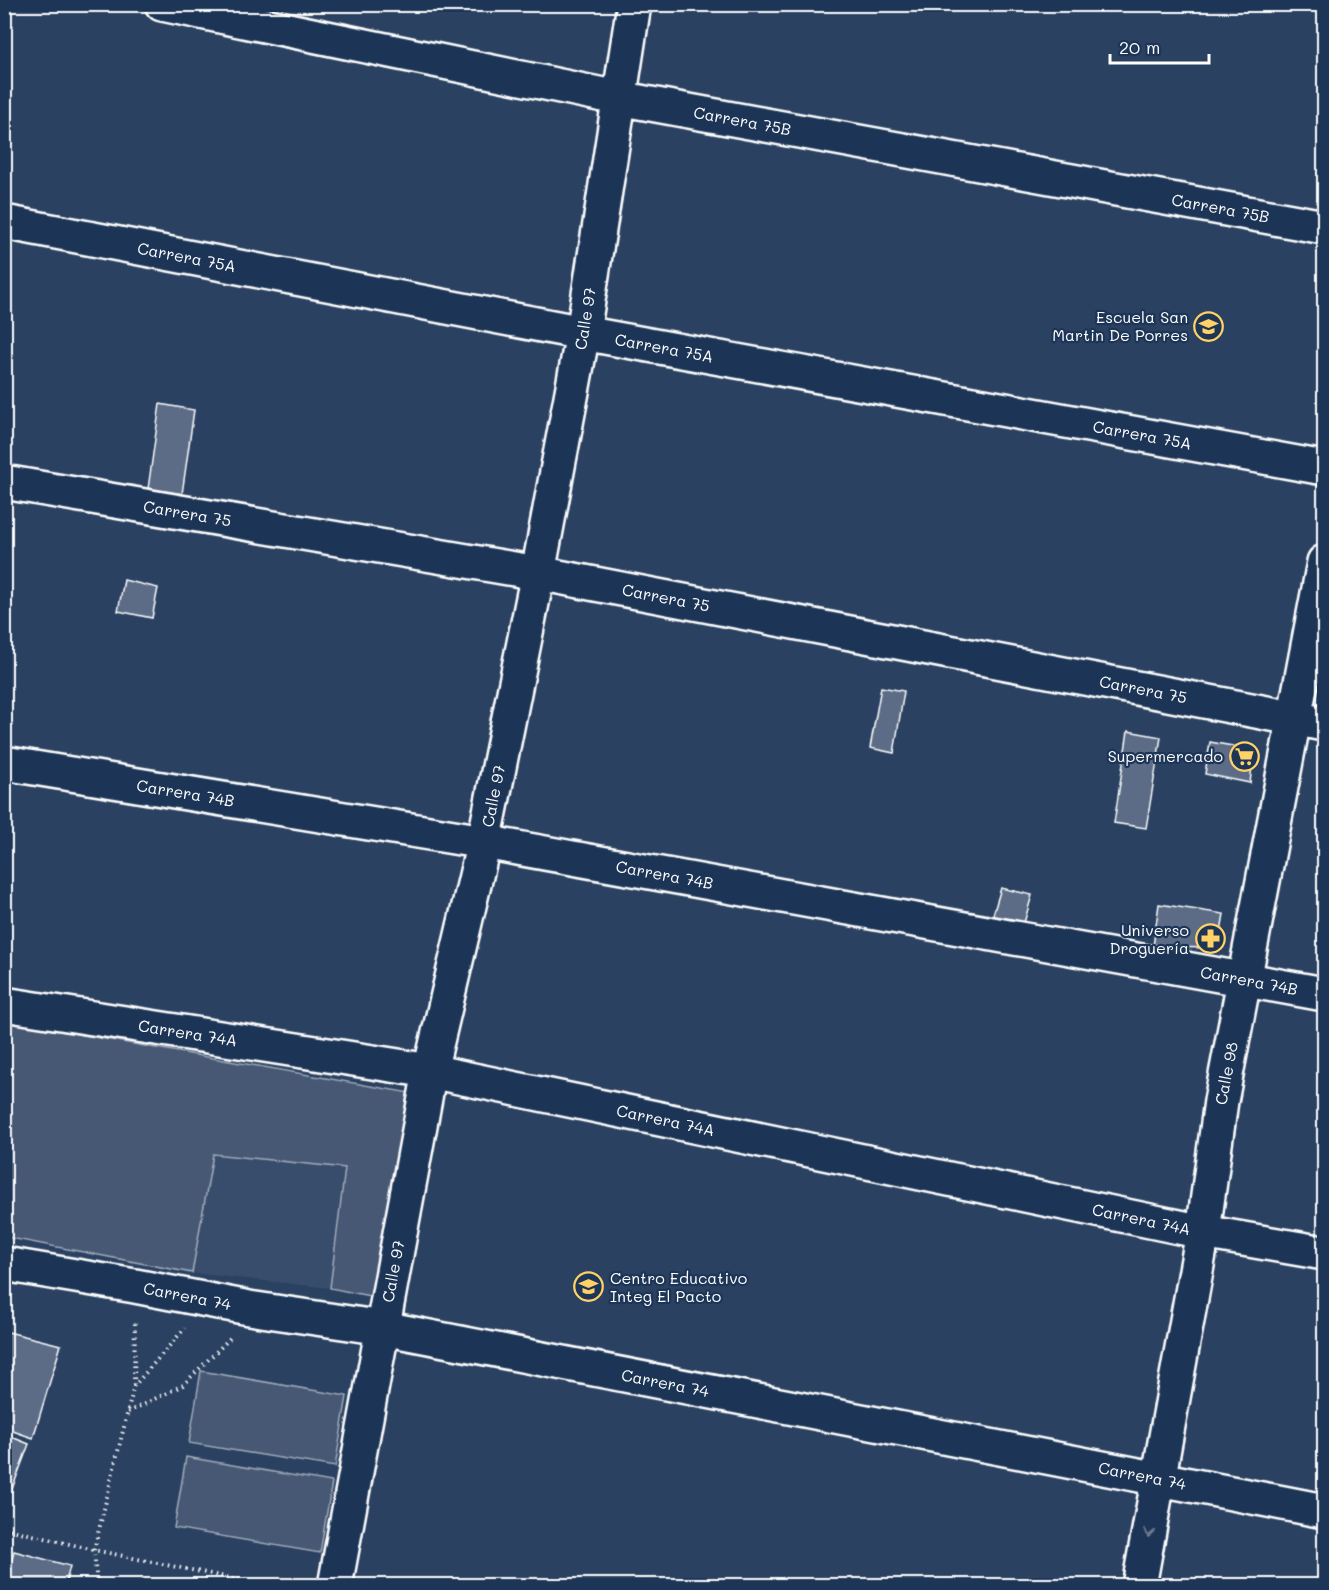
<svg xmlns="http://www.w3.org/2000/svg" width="1329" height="1590" font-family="Mali,sans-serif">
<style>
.built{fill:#394e6c}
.green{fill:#465975;stroke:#a2acba;stroke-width:1.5}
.building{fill:#5b6c86;stroke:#fff;stroke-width:1.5}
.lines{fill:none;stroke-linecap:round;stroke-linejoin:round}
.minor-casing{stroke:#fff;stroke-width:38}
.tertiary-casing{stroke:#fff;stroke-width:38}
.path{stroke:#fff;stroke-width:4;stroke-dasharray:1.5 4.5;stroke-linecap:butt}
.minor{stroke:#1d3557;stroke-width:33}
.tertiary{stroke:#1d3557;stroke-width:33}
.oneway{stroke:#6c7c92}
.labels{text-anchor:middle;stroke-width:4.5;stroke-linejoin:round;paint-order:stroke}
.street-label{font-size:16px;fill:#fff;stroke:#1d3557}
.poi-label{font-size:16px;fill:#fff;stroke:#1d3557;text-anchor:end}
</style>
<rect width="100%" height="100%" fill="#2a4161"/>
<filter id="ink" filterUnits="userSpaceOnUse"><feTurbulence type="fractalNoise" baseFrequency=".0167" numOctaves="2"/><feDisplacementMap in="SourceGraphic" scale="12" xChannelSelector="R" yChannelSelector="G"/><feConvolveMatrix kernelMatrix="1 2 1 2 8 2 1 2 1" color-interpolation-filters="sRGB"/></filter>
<g filter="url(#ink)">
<path class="built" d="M213,1153L345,1169L330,1288L192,1273Z"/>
<g class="green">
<path d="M4,1021L410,1093L375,1297L330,1288L345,1168L213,1154L192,1273L5,1237Z"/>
<path d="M201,1371L347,1396L335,1467L189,1443Z"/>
<path d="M186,1457L332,1482L320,1553L174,1528Z"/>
</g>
<g class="building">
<path d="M160,404L194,410L182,494L148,489Z"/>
<path d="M124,580L158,588L152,618L118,611Z"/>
<path d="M881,687L904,691L894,753L870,748Z"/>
<path d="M1128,731L1161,737L1146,828L1114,823Z"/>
<path d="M1210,742L1244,748L1253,757L1250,783L1205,774Z"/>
<path d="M1001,888L1032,895L1018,944L986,938Z"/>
<path d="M1159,904L1224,914L1218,948L1153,947Z"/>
<path d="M4,1331L61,1345L33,1438L4,1428V1403L10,1389L4,1388Z"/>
<path d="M4,1434L29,1444L6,1505H4Z"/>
<path d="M14,1551L70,1566L65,1586H5Z"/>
<path d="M142,1580L168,1586H141Z"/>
</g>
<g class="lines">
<defs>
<g id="minor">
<path id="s1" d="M162,4L618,98L1324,227"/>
<path id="s2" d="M4,222L583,333L1324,468"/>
<path id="s3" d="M4,482L538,573L1324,724"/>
<path id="s4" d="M4,763L484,842L1324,994"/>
<path id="s5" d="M4,1004L430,1071L1203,1232L1324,1253"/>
<path id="s6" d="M4,1264L135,1286L249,1308L383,1328L1324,1511"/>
<path id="s7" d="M335,1586L430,1071L484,842L538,573L583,333L634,4"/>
</g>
<g id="tertiary">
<path id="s8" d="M1139,1586L1203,1232L1221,1101L1324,562"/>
</g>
</defs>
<use href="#minor" class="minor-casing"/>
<use href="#tertiary" class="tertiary-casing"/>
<g class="path">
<path d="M134,1385L135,1321"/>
<path d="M128,1412L183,1385L230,1338"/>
<path d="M4,1528L94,1550L269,1586"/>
<path d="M97,1586L94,1550L134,1386L185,1328"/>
</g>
<use href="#minor" class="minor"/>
<use href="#tertiary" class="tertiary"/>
</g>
<defs><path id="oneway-chevron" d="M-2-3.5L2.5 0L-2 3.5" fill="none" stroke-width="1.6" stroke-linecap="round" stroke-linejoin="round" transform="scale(1.5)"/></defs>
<use class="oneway" href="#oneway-chevron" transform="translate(1149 1533) rotate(101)"/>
</g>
<defs>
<symbol id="school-ring" viewBox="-11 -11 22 22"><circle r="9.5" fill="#1d3557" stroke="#ffd166" stroke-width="1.5"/><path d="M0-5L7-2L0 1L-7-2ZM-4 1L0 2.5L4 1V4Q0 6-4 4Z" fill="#ffd166"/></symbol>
<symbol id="supermarket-ring" viewBox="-11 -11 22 22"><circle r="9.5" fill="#1d3557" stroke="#ffd166" stroke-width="1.5"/><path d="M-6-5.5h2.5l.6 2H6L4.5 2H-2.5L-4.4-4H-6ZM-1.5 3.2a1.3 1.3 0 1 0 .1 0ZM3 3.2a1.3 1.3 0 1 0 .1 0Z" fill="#ffd166"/></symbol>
<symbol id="pharmacy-ring" viewBox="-11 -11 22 22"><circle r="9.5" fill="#1d3557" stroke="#ffd166" stroke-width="1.5"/><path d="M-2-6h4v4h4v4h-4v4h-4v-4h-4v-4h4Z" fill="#ffd166"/></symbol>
</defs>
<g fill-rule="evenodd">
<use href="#school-ring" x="1192" y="310" width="33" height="33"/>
<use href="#supermarket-ring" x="1228" y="740" width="33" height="33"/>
<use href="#pharmacy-ring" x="1194" y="922" width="33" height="33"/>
<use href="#school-ring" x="572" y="1270" width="33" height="33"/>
</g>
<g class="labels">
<g class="street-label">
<text dy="6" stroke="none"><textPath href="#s1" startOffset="592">Carrera 75B</textPath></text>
<text dy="6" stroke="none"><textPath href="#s1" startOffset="1078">Carrera 75B</textPath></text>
<text dy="6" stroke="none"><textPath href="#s2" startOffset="186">Carrera 75A</textPath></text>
<text dy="6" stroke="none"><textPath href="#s7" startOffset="1292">Calle 97</textPath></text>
<text dy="6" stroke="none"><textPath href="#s2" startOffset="672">Carrera 75A</textPath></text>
<text dy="6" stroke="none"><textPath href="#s2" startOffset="1158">Carrera 75A</textPath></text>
<text dy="6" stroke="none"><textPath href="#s3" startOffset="186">Carrera 75</textPath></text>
<text dy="6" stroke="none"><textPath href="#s3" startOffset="672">Carrera 75</textPath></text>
<text dy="6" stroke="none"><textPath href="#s3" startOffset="1158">Carrera 75</textPath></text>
<text dy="6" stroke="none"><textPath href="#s4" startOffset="184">Carrera 74B</textPath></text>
<text dy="6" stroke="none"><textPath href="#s7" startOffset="806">Calle 97</textPath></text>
<text dy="6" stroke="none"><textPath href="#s4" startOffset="670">Carrera 74B</textPath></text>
<text dy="6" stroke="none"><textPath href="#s4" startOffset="1264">Carrera 74B</textPath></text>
<text dy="6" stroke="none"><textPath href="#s5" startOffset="186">Carrera 74A</textPath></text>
<text dy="6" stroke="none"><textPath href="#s8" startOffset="520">Calle 98</textPath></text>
<text dy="6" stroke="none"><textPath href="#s5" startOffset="672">Carrera 74A</textPath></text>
<text dy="6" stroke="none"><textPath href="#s5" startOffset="1158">Carrera 74A</textPath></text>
<text dy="6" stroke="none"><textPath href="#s7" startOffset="320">Calle 97</textPath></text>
<text dy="6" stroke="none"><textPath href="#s6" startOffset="186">Carrera 74</textPath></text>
<text dy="6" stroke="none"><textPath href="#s6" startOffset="672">Carrera 74</textPath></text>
<text dy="6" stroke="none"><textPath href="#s6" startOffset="1158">Carrera 74</textPath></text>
</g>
<g class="poi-label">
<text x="1188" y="323">Escuela San<tspan x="1188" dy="18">Martin De Porres</tspan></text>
<text x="1223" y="762">Supermercado</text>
<text x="1189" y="936">Universo<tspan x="1189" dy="18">Droguería</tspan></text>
<text x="610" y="1284" text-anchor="start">Centro Educativo<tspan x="610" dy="18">Integ El Pacto</tspan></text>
</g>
</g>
<rect width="1329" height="1590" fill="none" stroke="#1d3557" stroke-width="24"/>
<rect x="12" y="12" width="1305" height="1566" fill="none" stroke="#fff" stroke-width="2" filter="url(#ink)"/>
<path d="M1110 54v9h99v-9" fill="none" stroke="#ffffff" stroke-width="3"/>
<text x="1119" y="54" font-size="18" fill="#ffffff" stroke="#1d3557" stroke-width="4.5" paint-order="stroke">20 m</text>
</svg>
